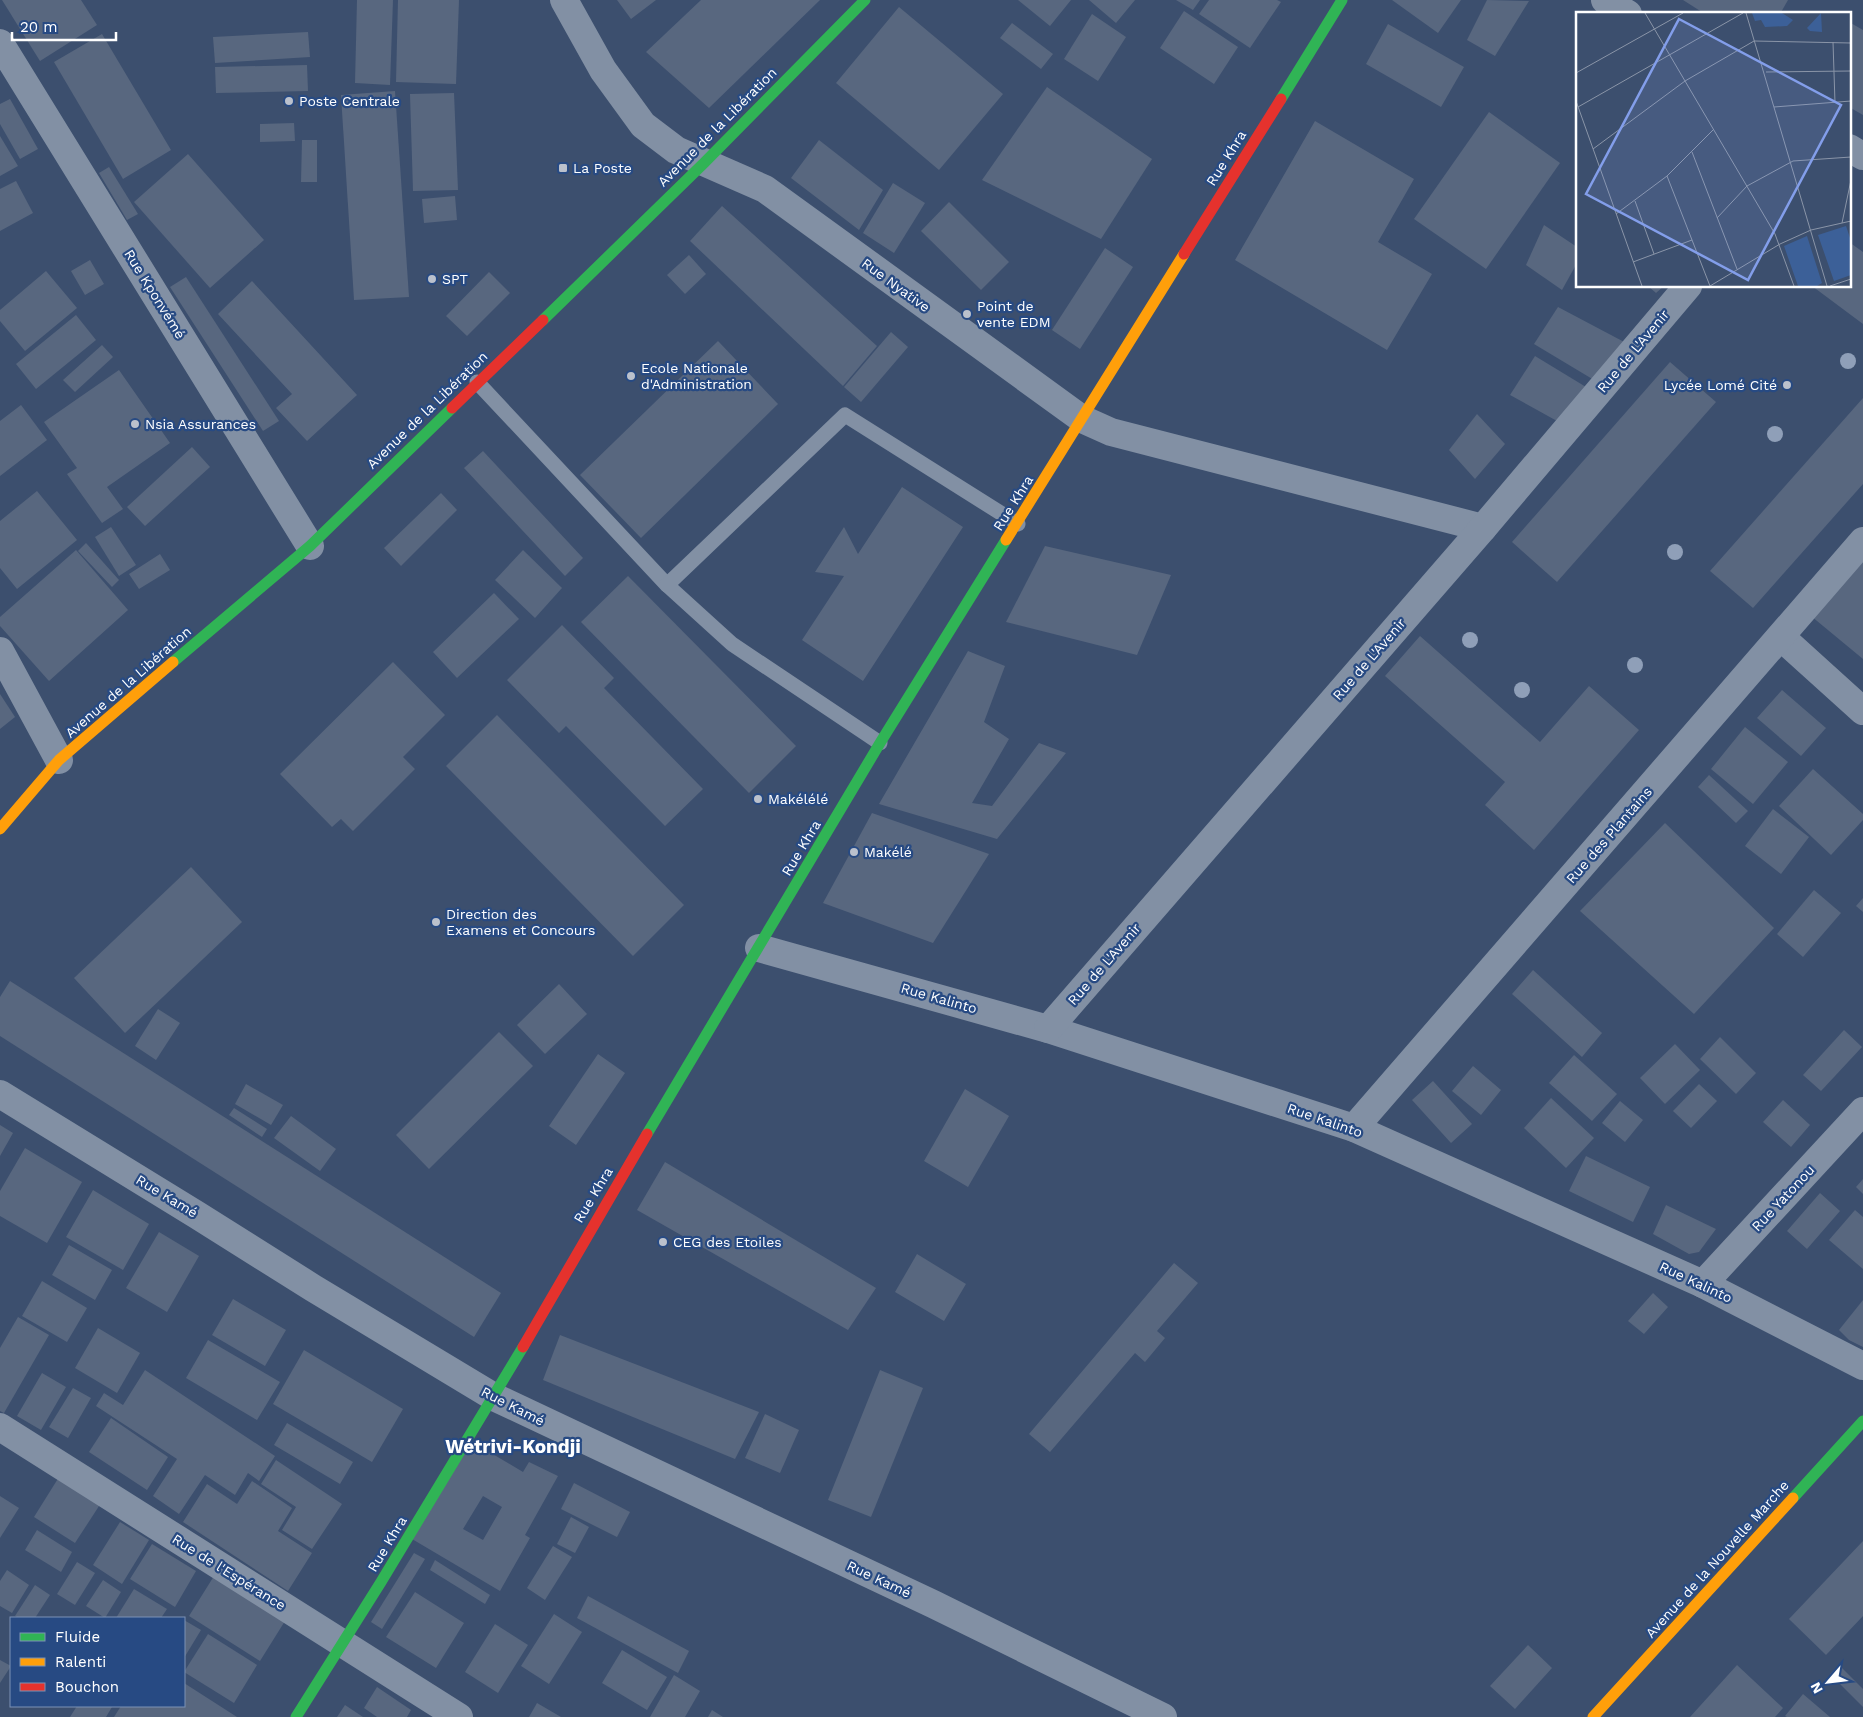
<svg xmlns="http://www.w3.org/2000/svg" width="1863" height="1717" font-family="'Work Sans',sans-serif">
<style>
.building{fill:#58677f;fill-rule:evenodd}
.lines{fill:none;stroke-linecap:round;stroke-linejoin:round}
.lane{stroke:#8290a4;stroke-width:15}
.street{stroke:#8290a4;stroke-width:28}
.fast{stroke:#30b455;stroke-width:11}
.slow{stroke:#ff9f0a;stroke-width:11}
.jam{stroke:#e5322d;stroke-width:11}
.tree{fill:#8f9fb8}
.poi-dot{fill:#bbc1cc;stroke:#274a83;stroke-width:2}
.labels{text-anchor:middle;stroke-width:4.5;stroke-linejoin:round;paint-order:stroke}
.poi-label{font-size:14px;fill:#fff;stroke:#274a83;text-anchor:start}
.street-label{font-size:14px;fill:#fff;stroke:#274a83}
.district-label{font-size:19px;font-weight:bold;fill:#fff;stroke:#274a83}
.inset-road{fill:none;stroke:#8a95a8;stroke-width:1}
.view{fill:#839eea;fill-opacity:0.15;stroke:#839eea;stroke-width:2.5}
.inset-edge{fill:none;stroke:#fff;stroke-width:2.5}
</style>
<rect width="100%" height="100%" fill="#3c4f6e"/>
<g class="building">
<path d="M2,0H81L97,25L40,61Z"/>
<path d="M357,0H393L390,85L355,83Z"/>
<path d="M398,0H459L456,84L396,82Z"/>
<path d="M617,0H656L631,19Z"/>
<path d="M701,0H820L709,108L646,52Z"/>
<path d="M1018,0H1071L1050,26Z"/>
<path d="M1089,0H1135L1116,23Z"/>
<path d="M1176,0H1200L1193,10Z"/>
<path d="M1209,0H1277L1281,2L1250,48L1199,14Z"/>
<path d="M1392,0H1461L1438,33Z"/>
<path d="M1487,0L1529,1L1495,56L1467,40Z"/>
<path d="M1683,0H1788L1780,14H1705Z"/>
<path d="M899,7L1003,94L939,170L836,83Z"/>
<path d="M1184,11L1238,47L1214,84L1160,48Z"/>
<path d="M1092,14L1126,37L1098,81L1064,59Z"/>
<path d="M1849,22L1863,30V115L1849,107Z"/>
<path d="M1012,23L1053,54L1041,69L1000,38Z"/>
<path d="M1388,24L1464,67L1441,107L1366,64Z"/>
<path d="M308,32L310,57L215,63L213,37Z"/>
<path d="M102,34L171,150L123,179L54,62Z"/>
<path d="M307,65L308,91L216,93L215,67Z"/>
<path d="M1047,87L1152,159L1101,239L982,180Z"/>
<path d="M395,91L409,297L354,300L341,95Z"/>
<path d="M454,93L458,190L413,191L410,94Z"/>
<path d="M10,99L38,149L20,159L0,124V104Z"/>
<path d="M1489,112L1560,163L1486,269L1414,219Z"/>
<path d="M1315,121L1414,179L1378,242L1432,274L1387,350L1235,260Z"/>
<path d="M294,123L295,141L260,142V124Z"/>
<path d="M0,136L18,166L0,176Z"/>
<path d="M302,140H317V182H301Z"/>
<path d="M819,140L883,190L859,230L791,178Z"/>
<path d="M188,154L264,240L210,288L134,202Z"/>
<path d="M109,167L138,214L127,220L99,173Z"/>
<path d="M16,181L33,213L0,231V189Z"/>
<path d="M893,183L925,203L894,253L863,233Z"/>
<path d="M455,196L457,220L424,223L422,199Z"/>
<path d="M949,202L1009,262L981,290L921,231Z"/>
<path d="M722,206L877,346L843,386L690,241Z"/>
<path d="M1544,225L1577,247V263L1562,290L1526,265Z"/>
<path d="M1849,242L1863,252V324L1812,286H1849Z"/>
<path d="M1105,248L1133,267L1080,349L1052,330Z"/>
<path d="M689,255L706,274L685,294L667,275Z"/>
<path d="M90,260L104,284L85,295L71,271Z"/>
<path d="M46,271L77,308L25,351L0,321V310Z"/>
<path d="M489,272L510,293L467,336L446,316Z"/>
<path d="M186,277L279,421L263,431L170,287Z"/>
<path d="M252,281L357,395L307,441L276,408L292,394L218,314Z"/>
<path d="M1648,286H1664L1656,293Z"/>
<path d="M1558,307L1628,344L1594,380L1534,344Z"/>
<path d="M76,315L96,340L36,389L16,364Z"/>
<path d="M891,332L908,347L861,402L844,387Z"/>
<path d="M718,341L778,404L641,538L580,475Z"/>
<path d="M102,345L113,357L75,392L63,380Z"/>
<path d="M1535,356L1586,387L1557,421L1510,395Z"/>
<path d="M1670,362L1716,402L1557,582L1512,542Z"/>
<path d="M119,370L170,443L107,487L123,509L102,523L67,474L77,468L44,422Z"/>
<path d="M1863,398V484L1753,608L1710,571Z"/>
<path d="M21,405L47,440L0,476V421Z"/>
<path d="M1477,414L1505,444L1475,479L1449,450Z"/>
<path d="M192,447L210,467L145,526L127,507Z"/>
<path d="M483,451L583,558L565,576L464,468Z"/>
<path d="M902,487L963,527L863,681L802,640L844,576L815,572L844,527L858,554Z"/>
<path d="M37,491L77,540L17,589L0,568V521Z"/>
<path d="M441,493L457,510L401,566L384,548Z"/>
<path d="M111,527L136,565L119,576L95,537Z"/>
<path d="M86,543L119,580L112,587L78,551Z"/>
<path d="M1045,546L1171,575L1137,655L1006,622Z"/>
<path d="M76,550L128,610L49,681L0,626V617Z"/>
<path d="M523,550L562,588L535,618L495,580Z"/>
<path d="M160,554L170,570L139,589L129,574Z"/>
<path d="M1863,555V659L1811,616Z"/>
<path d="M628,576L796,746L749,793L581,622Z"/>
<path d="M494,593L519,619L457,678L433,652Z"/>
<path d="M562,625L614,678L604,688L703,789L665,826L566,726L559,733L507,680Z"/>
<path d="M1420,636L1540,742L1589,686L1639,730L1534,850L1485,805L1505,782L1385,676Z"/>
<path d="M968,651L1005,666L984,722L1009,739L972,803L992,806L1039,743L1066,753L997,839L879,804Z"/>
<path d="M393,662L445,715L403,757L415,769L353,831L341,819L332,827L280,774Z"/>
<path d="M1782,690L1826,728L1801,756L1757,718Z"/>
<path d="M0,694L15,717L0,729Z"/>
<path d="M497,715L684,905L633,956L446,766Z"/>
<path d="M1745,727L1788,762L1753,804L1711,769Z"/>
<path d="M1813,769L1863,814V820L1831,855L1779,806Z"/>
<path d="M1709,775L1748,811L1736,823L1698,787Z"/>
<path d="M1773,809L1809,837L1781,874L1745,846Z"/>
<path d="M872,813L989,854L933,943L823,903Z"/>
<path d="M1665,823L1774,928L1694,1014L1580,911Z"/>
<path d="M191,867L242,922L125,1033L74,978Z"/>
<path d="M1814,890L1841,913L1803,957L1777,934Z"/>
<path d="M1863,898V912L1856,906Z"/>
<path d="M1533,970L1602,1033L1582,1057L1512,994Z"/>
<path d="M10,981L501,1293L474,1337L0,1036V997Z"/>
<path d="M559,984L587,1014L545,1054L517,1025Z"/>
<path d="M158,1009L180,1023L156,1060L135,1046Z"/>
<path d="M1844,1030L1862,1047L1821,1091L1803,1075Z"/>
<path d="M499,1032L533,1066L429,1169L396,1135Z"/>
<path d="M1720,1037L1756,1073L1736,1094L1700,1059Z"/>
<path d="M1675,1044L1700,1070L1665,1104L1640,1078Z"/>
<path d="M598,1054L625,1073L576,1145L549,1126Z"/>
<path d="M1574,1055L1617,1094L1592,1121L1549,1083Z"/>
<path d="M1473,1066L1501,1090L1481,1115L1452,1091Z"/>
<path d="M1433,1081L1472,1124L1451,1143L1412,1100Z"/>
<path d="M246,1084L283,1105L271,1125L235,1104Z"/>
<path d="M1699,1084L1717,1101L1691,1128L1673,1111Z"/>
<path d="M965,1089L1009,1116L968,1187L924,1161Z"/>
<path d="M1551,1098L1594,1138L1566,1168L1524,1128Z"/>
<path d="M1783,1100L1810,1125L1791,1147L1763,1122Z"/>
<path d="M1620,1101L1643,1120L1625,1142L1602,1123Z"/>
<path d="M234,1108L267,1129L262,1137L229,1115Z"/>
<path d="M291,1116L336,1149L320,1171L274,1138Z"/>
<path d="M0,1125L13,1133L0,1156Z"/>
<path d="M25,1148L82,1182L47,1243L0,1216V1191Z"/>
<path d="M1586,1156L1650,1187L1633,1222L1569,1191Z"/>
<path d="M665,1162L876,1288L848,1330L637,1210Z"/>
<path d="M1863,1179V1194L1856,1187Z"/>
<path d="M93,1190L149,1224L123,1270L66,1237Z"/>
<path d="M1820,1193L1840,1211L1807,1249L1787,1231Z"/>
<path d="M1666,1205L1716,1229L1699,1252L1689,1254L1653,1234Z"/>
<path d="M1855,1210L1863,1217V1269L1829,1240Z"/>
<path d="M159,1232L199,1256L167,1312L126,1288Z"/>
<path d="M69,1245L112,1270L95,1300L52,1275Z"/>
<path d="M917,1254L966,1284L944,1321L895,1292Z"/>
<path d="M1174,1263L1198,1283L1157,1331L1165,1338L1145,1362L1135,1353L1050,1452L1029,1434Z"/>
<path d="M42,1281L87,1308L67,1342L22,1316Z"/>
<path d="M1653,1293L1668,1307L1644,1334L1628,1321Z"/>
<path d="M233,1299L286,1330L265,1366L212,1335Z"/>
<path d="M1863,1300V1347L1849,1340L1839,1330Z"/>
<path d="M18,1317L49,1335L4,1413L0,1411V1348Z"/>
<path d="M98,1328L140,1353L117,1393L75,1368Z"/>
<path d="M560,1335L759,1412L735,1459L543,1380Z"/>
<path d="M208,1340L280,1382L257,1420L186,1378Z"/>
<path d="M304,1350L403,1409L372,1462L273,1404Z"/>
<path d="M145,1370L275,1456L259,1481L248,1473L235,1495L205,1475L179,1514L153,1496L177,1459L96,1406L104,1393L123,1405Z"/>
<path d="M880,1370L923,1388L871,1517L828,1500Z"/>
<path d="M42,1373L66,1387L41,1430L17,1416Z"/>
<path d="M73,1388L91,1398L68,1438L49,1427Z"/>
<path d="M765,1414L799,1430L780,1473L745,1458Z"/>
<path d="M111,1418L168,1457L147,1490L89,1452Z"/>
<path d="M287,1423L353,1462L340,1484L274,1445Z"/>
<path d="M469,1440L523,1472L529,1462L558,1476L525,1535L530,1538L500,1591L412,1539ZM483,1496L502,1507L483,1540L463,1529Z"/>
<path d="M276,1460L342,1504L312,1549L282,1530L296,1507L261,1484Z"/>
<path d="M59,1477L101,1503L75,1543L34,1517Z"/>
<path d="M252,1481L292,1508L278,1531L312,1553L288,1591L183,1522L207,1484L237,1504Z"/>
<path d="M574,1483L630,1512L617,1537L561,1509Z"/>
<path d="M0,1496L19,1508L0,1538Z"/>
<path d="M571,1517L589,1527L575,1553L557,1544Z"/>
<path d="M120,1522L149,1540L122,1584L93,1565Z"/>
<path d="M37,1530L72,1552L61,1572L25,1550Z"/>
<path d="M1863,1541V1616L1826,1655L1789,1619Z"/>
<path d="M152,1544L196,1571L175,1607L130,1579Z"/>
<path d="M553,1546L572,1557L545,1600L527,1588Z"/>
<path d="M414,1553L425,1559L382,1629L371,1622Z"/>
<path d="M435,1560L490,1595L485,1604L430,1570Z"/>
<path d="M77,1562L95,1573L75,1605L57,1594Z"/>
<path d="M7,1570L29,1585L12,1613L0,1606V1581Z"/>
<path d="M214,1576L285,1621L260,1661L189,1616Z"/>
<path d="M103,1580L121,1592L105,1618L86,1606Z"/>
<path d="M35,1585L50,1595L35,1618H19L15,1616Z"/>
<path d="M134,1589L167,1609L161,1618H116Z"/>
<path d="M415,1592L464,1623L436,1668L386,1637Z"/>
<path d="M588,1596L689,1651L678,1673L577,1618Z"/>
<path d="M554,1614L582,1632L549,1684L521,1666Z"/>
<path d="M184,1620L201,1630L184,1658Z"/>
<path d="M495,1624L528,1645L498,1693L465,1672Z"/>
<path d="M208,1634L257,1665L234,1703L184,1672Z"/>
<path d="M1528,1645L1552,1668L1515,1709L1490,1686Z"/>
<path d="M622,1650L667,1677L647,1710L602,1683Z"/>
<path d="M0,1660L11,1666L0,1683Z"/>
<path d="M1737,1665L1783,1708L1775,1717H1690Z"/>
<path d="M1839,1665L1863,1689V1707L1830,1674Z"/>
<path d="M674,1675L700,1691L685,1717H650Z"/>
<path d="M184,1683L237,1717H114L121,1706H184Z"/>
<path d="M377,1687L411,1710L407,1717H377L364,1708Z"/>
<path d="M1803,1694L1830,1717H1787L1785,1716Z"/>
<path d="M537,1703L561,1717H529Z"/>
<path d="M345,1705L363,1717H337Z"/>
<path d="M77,1706H110L112,1707L106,1717H70Z"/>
<path d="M712,1710L723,1717H708Z"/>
</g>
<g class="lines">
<g class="lane">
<path d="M477,382L667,585"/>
<path d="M880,743L732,644L667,585L845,415L1018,524"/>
</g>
<g class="street">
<path d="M564,0L603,70L643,125L676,150L765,189L1082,419L1111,432L1483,528"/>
<path d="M1605,0L1628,14"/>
<path d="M0,43L310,546"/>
<path d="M1849,148L1863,156"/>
<path d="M1781,637L1863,711"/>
<path d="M0,651L59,760"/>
<path d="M759,948L1048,1029L1354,1128L1703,1284L1863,1366"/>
<path d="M1048,1029L1483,528L1688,286"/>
<path d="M0,1094L197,1215L313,1288L494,1397L933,1604L1163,1717"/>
<path d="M1354,1128L1863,541"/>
<path d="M1703,1284L1863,1111"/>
<path d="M0,1427L459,1717"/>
</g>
<g class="fast">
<path d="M1281,99L1342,0"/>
<path d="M543,320L704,163L865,0"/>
<path d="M173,662L310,546L452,408"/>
<path d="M647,1134L880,743L1006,540"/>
<path d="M1793,1498L1863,1421"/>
<path d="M296,1717L381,1582L523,1347"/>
</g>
<g class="slow">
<path d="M1006,540L1184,254"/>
<path d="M0,829L59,760L173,662"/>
<path d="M1593,1717L1793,1498"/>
</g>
<g class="jam">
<path d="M1184,254L1281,99"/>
<path d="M452,408L543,320"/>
<path d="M523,1347L647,1134"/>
</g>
</g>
<g class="tree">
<circle cx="1848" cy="361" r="8"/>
<circle cx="1775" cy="434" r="8"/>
<circle cx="1675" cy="552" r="8"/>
<circle cx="1470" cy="640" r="8"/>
<circle cx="1635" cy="665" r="8"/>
<circle cx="1522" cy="690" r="8"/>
</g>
<g class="poi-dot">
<circle cx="289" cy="101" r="5"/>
<rect x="558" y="163" width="10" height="10" rx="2.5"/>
<circle cx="432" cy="279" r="5"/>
<circle cx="967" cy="314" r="5"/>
<circle cx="631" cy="376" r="5"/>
<circle cx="1787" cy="385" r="5"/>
<circle cx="135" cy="424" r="5"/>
<circle cx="758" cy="799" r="5"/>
<circle cx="854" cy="852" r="5"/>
<circle cx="436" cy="922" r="5"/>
<circle cx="663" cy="1242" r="5"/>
</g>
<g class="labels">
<g class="poi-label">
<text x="299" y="106">Poste Centrale</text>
<text x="573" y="173">La Poste</text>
<text x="442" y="284">SPT</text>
<text x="977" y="311">Point de<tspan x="977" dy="16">vente EDM</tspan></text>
<text x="641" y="373">Ecole Nationale<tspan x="641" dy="16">d'Administration</tspan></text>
<text x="1777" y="390" text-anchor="end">Lycée Lomé Cité</text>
<text x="145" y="429">Nsia Assurances</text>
<text x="768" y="804">Makélélé</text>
<text x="864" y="857">Makélé</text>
<text x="446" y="919">Direction des<tspan x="446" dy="16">Examens et Concours</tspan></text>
<text x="673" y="1247">CEG des Etoiles</text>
</g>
<g class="street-label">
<text transform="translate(717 127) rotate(-45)" y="5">Avenue de la Libération</text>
<text transform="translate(1226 158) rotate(-58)" y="5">Rue Khra</text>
<text transform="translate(896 285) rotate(36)" y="5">Rue Nyative</text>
<text transform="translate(155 294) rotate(58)" y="5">Rue Kponvémé</text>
<text transform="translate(1633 351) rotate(-50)" y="5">Rue de L'Avenir</text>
<text transform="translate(427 410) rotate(-44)" y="5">Avenue de la Libération</text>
<text transform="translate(1013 503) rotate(-58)" y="5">Rue Khra</text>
<text transform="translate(1369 659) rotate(-49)" y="5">Rue de L'Avenir</text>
<text transform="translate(128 682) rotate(-41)" y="5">Avenue de la Libération</text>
<text transform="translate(1609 835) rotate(-49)" y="5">Rue des Plantains</text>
<text transform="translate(801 848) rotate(-59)" y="5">Rue Khra</text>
<text transform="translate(1104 964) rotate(-49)" y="5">Rue de L'Avenir</text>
<text transform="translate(939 998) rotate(16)" y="5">Rue Kalinto</text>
<text transform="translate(1325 1120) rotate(19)" y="5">Rue Kalinto</text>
<text transform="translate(593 1195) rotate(-59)" y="5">Rue Khra</text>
<text transform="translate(167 1196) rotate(31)" y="5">Rue Kamé</text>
<text transform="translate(1783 1198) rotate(-47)" y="5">Rue Yatonou</text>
<text transform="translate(1696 1282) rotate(25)" y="5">Rue Kalinto</text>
<text transform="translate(513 1406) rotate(27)" y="5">Rue Kamé</text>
<text transform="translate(387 1544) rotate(-59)" y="5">Rue Khra</text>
<text transform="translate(1717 1559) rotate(-48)" y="5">Avenue de la Nouvelle Marche</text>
<text transform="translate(229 1572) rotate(32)" y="5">Rue de l'Espérance</text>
<text transform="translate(879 1579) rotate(25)" y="5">Rue Kamé</text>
</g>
<g class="district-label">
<text x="513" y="1453">Wétrivi-Kondji</text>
</g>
</g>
<g transform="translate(1576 12)">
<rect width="275" height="275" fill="#3c4f6e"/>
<path d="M270,214L275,229V263L258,269L242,223ZM231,224L246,271L241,274H222L208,234Z" fill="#3c6098"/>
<path d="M176,1H206L217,8L211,14L189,15L185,8L179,9ZM245,1L246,20L234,19L231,16Z" fill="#3c6098"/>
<path class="inset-road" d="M69,1L199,222L218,274M170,1L251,274M257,30L259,91M190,60L275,59M0,61L107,1M0,89L66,274M2,95L167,1M198,95L275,89M17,137L109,69L178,29L275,31M116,140L161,257M91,164L134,274M59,189L78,242M40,202L91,164L138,117M141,206L171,174L217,149L275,145M266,211L275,168M57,250L116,228M134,274L204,232L235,218L275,209M254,274L275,267"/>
<path class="view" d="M103,7L265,93L172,268L10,182Z"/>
<rect width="275" height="275" class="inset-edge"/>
</g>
<rect x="10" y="1617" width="175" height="90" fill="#274a83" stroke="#7d92b5"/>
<rect x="20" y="1633" width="25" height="8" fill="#30b455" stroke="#7d92b5"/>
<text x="55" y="1642" font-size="15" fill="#ffffff">Fluide</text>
<rect x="20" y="1658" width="25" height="8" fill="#ff9f0a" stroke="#7d92b5"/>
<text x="55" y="1667" font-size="15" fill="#ffffff">Ralenti</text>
<rect x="20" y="1683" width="25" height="8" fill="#e5322d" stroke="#7d92b5"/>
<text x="55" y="1692" font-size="15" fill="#ffffff">Bouchon</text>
<g transform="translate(1828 1682) rotate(242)" stroke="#274a83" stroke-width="4" paint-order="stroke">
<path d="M0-4L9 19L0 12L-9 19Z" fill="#ffffff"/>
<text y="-8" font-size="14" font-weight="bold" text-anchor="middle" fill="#ffffff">N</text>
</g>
<path d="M12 32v8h104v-8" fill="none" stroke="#ffffff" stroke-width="2.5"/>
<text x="20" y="32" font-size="15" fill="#ffffff" stroke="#274a83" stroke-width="4" paint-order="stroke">20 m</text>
</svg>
